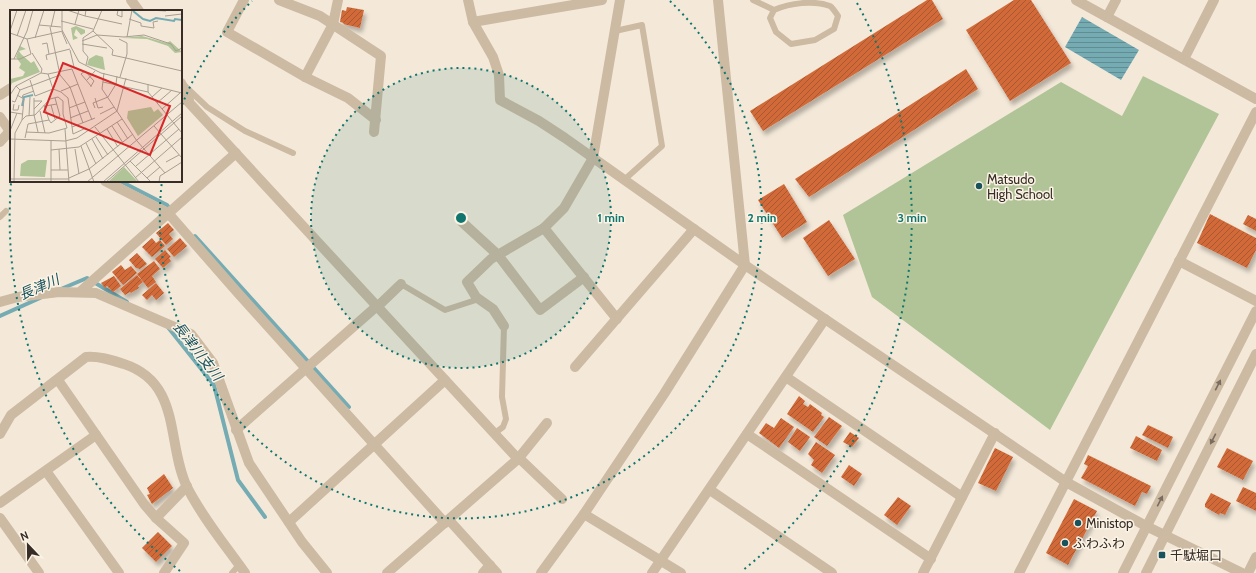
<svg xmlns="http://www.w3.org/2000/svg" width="1256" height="573" font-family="Cabin,'Noto Sans JP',sans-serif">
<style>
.green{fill:#b1c497}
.water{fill:url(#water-rules)}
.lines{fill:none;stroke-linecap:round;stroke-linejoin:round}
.stream{stroke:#75abb3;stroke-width:4}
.building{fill:url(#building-hatch);filter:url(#shadow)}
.service{stroke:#cdbaa3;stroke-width:6}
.minor{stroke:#cdbaa3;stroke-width:10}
.tertiary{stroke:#cdbaa3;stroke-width:10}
.oneway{fill:#7a6c5e}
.ring{fill:none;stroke:#0f766e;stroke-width:2;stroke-dasharray:2 4}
.poi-dot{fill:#18525c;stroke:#fbf3e5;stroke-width:1.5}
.labels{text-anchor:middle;stroke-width:3;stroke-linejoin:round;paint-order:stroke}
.poi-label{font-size:13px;fill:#372d26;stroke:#fbf3e5;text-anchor:start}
.water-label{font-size:14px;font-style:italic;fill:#18525c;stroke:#fbf3e5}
.inset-river{fill:none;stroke:#75abb3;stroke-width:2}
.inset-road{fill:none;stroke:#a89e91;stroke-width:1}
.view{fill:#d62828;fill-opacity:0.15;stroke:#d62828;stroke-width:2}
.inset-edge{fill:none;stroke:#372d26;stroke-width:2}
.centre{fill:#0f766e;stroke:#fbf3e5;stroke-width:2}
.ring-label{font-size:12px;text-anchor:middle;font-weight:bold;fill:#0f766e;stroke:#fbf3e5;stroke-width:3;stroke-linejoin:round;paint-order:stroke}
</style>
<defs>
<pattern id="water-rules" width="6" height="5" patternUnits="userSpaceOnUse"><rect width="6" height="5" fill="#75abb3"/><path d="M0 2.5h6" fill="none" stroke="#618c91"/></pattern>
<pattern id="building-hatch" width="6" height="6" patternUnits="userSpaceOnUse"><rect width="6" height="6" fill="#d16b39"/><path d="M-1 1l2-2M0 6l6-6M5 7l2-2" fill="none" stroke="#aa5830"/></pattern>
<filter id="shadow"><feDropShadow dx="2.5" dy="4.5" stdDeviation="2" flood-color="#0004"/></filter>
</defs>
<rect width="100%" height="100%" fill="#f4e9d9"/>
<path class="green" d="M1143,76L1219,114L1050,430L872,297L843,215L1061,82L1122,116Z"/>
<path class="water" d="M1082,17L1139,50L1121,80L1065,47Z"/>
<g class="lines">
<g class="stream">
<path d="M120,181L167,205L171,210"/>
<path d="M195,236L349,407"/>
<path d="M61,289L87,278L127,302"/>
<path d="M0,316L40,298"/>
<path d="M167,326L214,385L238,480L265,517"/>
</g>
</g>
<g class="building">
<path d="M927,0H932L943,19L763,131L750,111Z"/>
<path d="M1014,0H1031L1071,63L1010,101L966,30Z"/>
<path d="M347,7L364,10L360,28L343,24L344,23L340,22L342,10L346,11Z"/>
<path d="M966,69L978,89L809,197L795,179Z"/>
<path d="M784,184L807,222L782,238L758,200Z"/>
<path d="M1210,214L1256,238V250L1247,268L1197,243Z"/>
<path d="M1248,215L1256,219V231L1243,224Z"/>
<path d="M829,220L855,259L828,276L803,238Z"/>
<path d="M168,223L174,230L169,234L173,239L166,245L156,233Z"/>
<path d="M152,238L156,243L160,240L165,246L152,257L142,247Z"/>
<path d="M180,238L187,246L174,257L167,249Z"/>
<path d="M165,250L171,257L169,258L171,261L163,268L155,259Z"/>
<path d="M137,253L147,264L140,269L136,268L129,260Z"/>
<path d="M154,261L160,269L152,276L156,282L148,288L137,274Z"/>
<path d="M121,265L125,270L131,266L137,273L123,285L112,272Z"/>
<path d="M137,275L143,282L138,286L139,288L131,293L130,292L125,295L120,289Z"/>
<path d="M114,276L121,286L113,292L107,286L105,288L101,283Z"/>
<path d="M156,283L164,293L156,300L152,295L147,300L142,295Z"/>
<path d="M799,396L805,401L803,404L808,407L810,404L822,413L821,415L824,417L813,432L787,414Z"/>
<path d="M829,417L842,426L827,446L814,437Z"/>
<path d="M781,418L794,427L779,448L759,433L766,423L774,428Z"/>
<path d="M1148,425L1173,437L1168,448L1142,435Z"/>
<path d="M797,428L810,437L800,451L788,442Z"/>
<path d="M850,432L859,438L852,447L843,442Z"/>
<path d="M1136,436L1162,450L1157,461L1130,448Z"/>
<path d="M816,442L835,455L822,473L811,465L814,460L808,454Z"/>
<path d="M995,448L1013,457L996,491L978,483Z"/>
<path d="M1227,448L1253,461L1243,480L1217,467Z"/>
<path d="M1088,455L1151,486L1147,494L1142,492L1135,506L1081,478L1088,466L1084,464Z"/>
<path d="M849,465L862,474L854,486L841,477Z"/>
<path d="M164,474L173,488L152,504L147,495L150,494L147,488Z"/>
<path d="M1243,487L1256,493V511L1236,501Z"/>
<path d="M1211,493L1231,503L1225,515L1220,513L1219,515L1205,507V504Z"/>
<path d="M898,497L911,506L897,525L884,515Z"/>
<path d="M1074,499L1097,511L1068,565L1046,553Z"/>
<path d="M158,532L172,546L156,562L142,548Z"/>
</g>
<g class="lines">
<g class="service">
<path d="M753,0L774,10C790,3 813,0 830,6C833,8 836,13 838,16L834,29L815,40L791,44L776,32L770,18L774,10"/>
<path d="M615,31L642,25L662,146L624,180"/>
<path d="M185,86L207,107L245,131L293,153"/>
<path d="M0,217L6,211"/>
<path d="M401,284L445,310L479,299"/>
<path d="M495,433L503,427L506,419L502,397L504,326"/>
<path d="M232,573L239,565"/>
</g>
<g class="minor">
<path d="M131,0L139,11"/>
<path d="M244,0L227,32L305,77L348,98L376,120"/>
<path d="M279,0L320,16L381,56L374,132"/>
<path d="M468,0L473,22L493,57L499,75L500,100L539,121L565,138L745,265L1066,482L1146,526L1242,573"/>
<path d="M1076,0L1256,99"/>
<path d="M1107,17L1116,0"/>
<path d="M473,22L602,0"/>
<path d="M1184,59L1214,0"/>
<path d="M305,77L333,24L338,0"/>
<path d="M181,83L189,100"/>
<path d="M181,94L518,459"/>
<path d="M0,95L11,88"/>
<path d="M0,117L11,133"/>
<path d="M0,142L9,132"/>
<path d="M105,181L168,213L237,292L445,523"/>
<path d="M462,222L498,255L540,310L584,277"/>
<path d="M544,228L617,319"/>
<path d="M1179,261L1256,301"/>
<path d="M81,291L236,153"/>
<path d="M0,302L18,297L59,292L96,293L191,334L213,363L249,463L302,542L327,573"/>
<path d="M377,307L401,284"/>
<path d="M504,326L493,309L476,297L467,282L491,259L544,228L564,208L593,158L620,0"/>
<path d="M575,367L694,229"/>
<path d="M786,377L962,497"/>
<path d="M58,380L144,504L156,518L184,543L164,573"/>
<path d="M236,430L377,306"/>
<path d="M0,434L11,415L86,357C100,356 111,360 124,364C182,383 166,443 187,487C202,517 226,546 245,573"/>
<path d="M747,434L931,559"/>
<path d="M519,458L562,499"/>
<path d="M46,471L119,573"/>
<path d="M710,490L832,573"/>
<path d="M0,503L96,435"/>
<path d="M584,514L681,573"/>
<path d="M0,518L39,573"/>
<path d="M156,518L187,486"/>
<path d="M449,520L497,573"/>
<path d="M289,522L445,380"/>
<path d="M387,573L518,459L547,423"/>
<path d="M483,573L490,565"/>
<path d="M652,573L825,319"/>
<path d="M923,573L995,433"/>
<path d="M1019,573L1256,112"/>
<path d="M1248,573L1256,557"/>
</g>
<g class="tertiary">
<path d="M541,573L584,514L664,394L745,265L718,0"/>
<path d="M1123,573L1256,311"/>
<path d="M1146,573L1256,354"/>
</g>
</g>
<defs><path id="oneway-solid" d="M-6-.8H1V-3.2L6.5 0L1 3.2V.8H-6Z"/></defs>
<g class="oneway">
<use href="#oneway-solid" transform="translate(1218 385) rotate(-63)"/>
<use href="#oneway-solid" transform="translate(1213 439) rotate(117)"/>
<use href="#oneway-solid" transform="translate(1160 501) rotate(-63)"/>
</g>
<circle cx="461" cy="218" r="150" fill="#0f766e" fill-opacity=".12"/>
<g class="ring">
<circle cx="461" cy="218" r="150"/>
<path d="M182 105A301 301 0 0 1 252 1M670 1A301 301 0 1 1 162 181"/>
<path d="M180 571A451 451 0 0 1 11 183M857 3A451 451 0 0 1 742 571"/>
</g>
<g class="poi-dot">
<circle cx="979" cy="186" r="4"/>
<circle cx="1078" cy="523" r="4"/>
<circle cx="1065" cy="543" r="4"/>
<rect x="1158" y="551" width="8" height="8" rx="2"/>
</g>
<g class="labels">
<g class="poi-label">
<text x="987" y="184">Matsudo<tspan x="987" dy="15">High School</tspan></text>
<text x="1086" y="528">Ministop</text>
<text x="1073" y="548">ふわふわ</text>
<text x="1170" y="560">千駄堀口</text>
</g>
<g class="water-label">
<text transform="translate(39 287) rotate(-24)" y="5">長津川</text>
<text transform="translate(198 351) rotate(52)" y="5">長津川支川</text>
</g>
</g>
<g transform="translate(10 10)">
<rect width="172" height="172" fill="#f4e9d9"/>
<path d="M141,97L144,102L148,99L153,105L128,126L117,108L118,101ZM18,150H37L35,167L10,166L11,154Z" fill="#b1c497"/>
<path d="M66,16L75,20V23L71,25L66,19L64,25L68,28L63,30L61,18ZM132,26L157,33L160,31L172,42L165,43L158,36L137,29L113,28ZM10,36L16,39L9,41L11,44L21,53L24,51L30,62L2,73L0,78V69L13,66L15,62L9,58L11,54L6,47ZM86,45L93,47L95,60L77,55L79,49Z" fill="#b1c497"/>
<path d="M114,157L128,172H98Z" fill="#b1c497"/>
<path class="inset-river" d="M123,1L133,9L140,11L146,8L164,11L165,9L172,10M12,96L14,87L23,85"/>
<path class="inset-road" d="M52,0V20L69,52L91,63L172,83M57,0L75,6L76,0M92,0L83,21L103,40L102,45L116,48M108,0L107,5L112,7V0M139,0L156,1M75,6L112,14M155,6L172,4M119,9L131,13V16L144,18L143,12L148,11M51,11L83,19M65,14L69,0M29,15L51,17M40,17L50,65L60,77L73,113M41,17L45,0M0,21L7,0M52,22L57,34M0,23L17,29L53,21M87,25L114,27L134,25L161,34L166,41L172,38M7,26L16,0M117,27L122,0M25,28L34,0M109,29L117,33V44L110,67M72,31L87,25M32,34L37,33L39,44M72,34L97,38M60,40L64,57M116,48L172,61M0,49H10L21,44L17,29M4,49L17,21L23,0M37,50L36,45L60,39M76,55L78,47L73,41V28L83,21M31,63L38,64L62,59L82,110M94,63L92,79L127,131L155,163M38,64L43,79M20,70L25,86L43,79L51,82L58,88L63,124L76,118M77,70L85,61M93,72L138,82M138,74V82L172,123M6,76L10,80L50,65M81,77V76L84,71L75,61L71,64L81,76M51,81L68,74M0,85L6,76L31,63L32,59L22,43M142,87L152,78M12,88L13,85L24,81M24,88V105L28,122M85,88L88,98L93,97M2,91L5,92L10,80M147,93L162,80M4,94L3,100H8L9,95M41,95L45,109M35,96L47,94M59,98L75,92M85,98L83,93L98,87L106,74L107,66M24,99L32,91H24M152,99L170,83M30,101L35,123M0,102L12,104M90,104L104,97M19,106L20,87M60,108L78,101M12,110L16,106L25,105L40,89L48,87L53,91V104L57,118L39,123L16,122M39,110L41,113L50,106L45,88M107,112L118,129M102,116L113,133M144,116L172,148M62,117L85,108M85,117L129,172M55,119L59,172M97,119L108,137M0,121L7,103M86,127L98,145M15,128L18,114L39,110L34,95M0,129L55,131L67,128L107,101L116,68M82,129L93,149M41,131V172M76,133L86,154M71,136L84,172M49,139L50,160M65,139L69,164M41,140L69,137L112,109M120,151L141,172M156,152L169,145M126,156L169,119M41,160H58M59,168L79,159L123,124M125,168L172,127M137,168L150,157M0,169H59M4,172L5,123L12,110L14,89L7,85M77,172L172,92M93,172L172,103M96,172L172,106M149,172L150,166L172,152"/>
<path class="view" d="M53,53L160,96L140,145L34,102Z"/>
<rect width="172" height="172" class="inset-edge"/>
</g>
<circle cx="461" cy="218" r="6" class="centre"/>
<g class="ring-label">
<text x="611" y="222">1 min</text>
<text x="762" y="222">2 min</text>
<text x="912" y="222">3 min</text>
</g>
<g transform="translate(28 545) rotate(338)" stroke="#fbf3e5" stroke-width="3" paint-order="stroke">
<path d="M0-3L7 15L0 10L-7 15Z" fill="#372d26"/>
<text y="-6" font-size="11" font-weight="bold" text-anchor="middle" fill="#372d26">N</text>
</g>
</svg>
